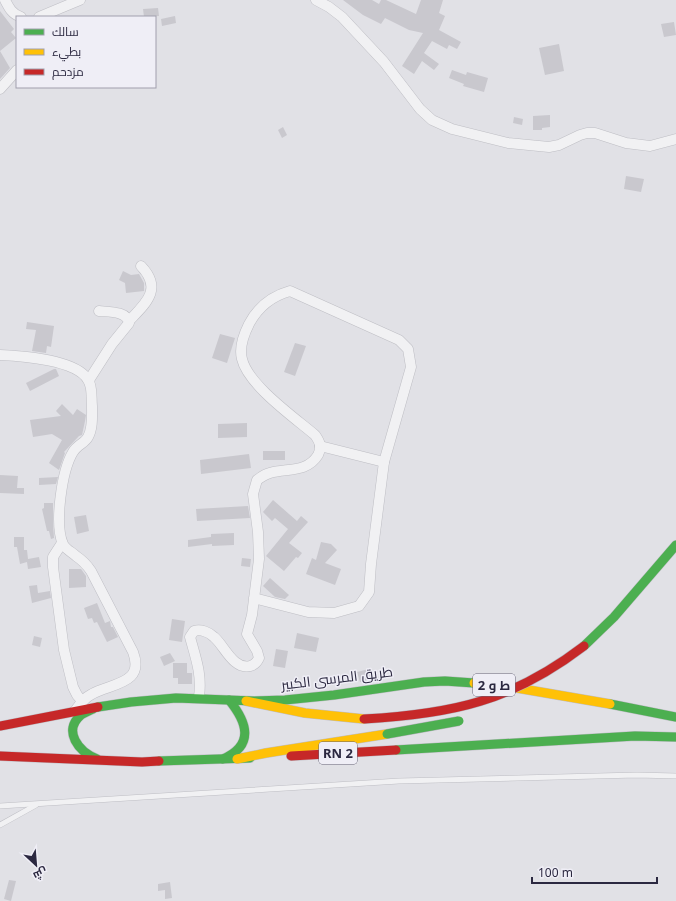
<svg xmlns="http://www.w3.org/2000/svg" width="676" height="901" font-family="'Noto Sans',Cairo,sans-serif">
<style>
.building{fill:#c9c8ce}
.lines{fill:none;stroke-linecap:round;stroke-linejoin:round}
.lane-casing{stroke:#bebec4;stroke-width:6}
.street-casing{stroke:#bebec4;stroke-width:11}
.fast-casing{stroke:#bebdc4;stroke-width:10}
.slow-casing{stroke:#bebdc4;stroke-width:10}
.jam-casing{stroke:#bebdc4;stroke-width:10}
.lane{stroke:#f1f1f3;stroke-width:5}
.street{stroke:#f1f1f3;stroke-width:10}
.fast{stroke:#4caf50;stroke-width:9}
.slow{stroke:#ffc107;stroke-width:9}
.jam{stroke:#c62828;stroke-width:9}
.fast-bridge-casing{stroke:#b4b3bb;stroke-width:10;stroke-linecap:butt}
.jam-bridge-casing{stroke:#b4b3bb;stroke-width:10;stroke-linecap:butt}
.fast-bridge{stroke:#4caf50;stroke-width:9}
.jam-bridge{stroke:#c62828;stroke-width:9}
.labels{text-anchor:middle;stroke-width:3;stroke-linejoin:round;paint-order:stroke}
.shield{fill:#efeef6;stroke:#666377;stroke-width:1}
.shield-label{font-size:13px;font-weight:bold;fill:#2b2840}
.street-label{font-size:14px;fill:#2b2840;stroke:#efeef6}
</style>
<rect width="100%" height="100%" fill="#e1e1e6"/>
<g class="building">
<path d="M343,0H372L379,4L381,0H386L416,14L421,0H443L439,13L445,16L439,30L461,42L457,49L449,45L447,49L432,41L424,53L439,64L434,70L422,61L414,74L402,66L423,33L409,30L385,18L381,24L363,15Z"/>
<path d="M158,8L159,16L144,17L143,9Z"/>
<path d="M0,11L14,29L11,32L16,38L0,51L10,68L0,79Z"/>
<path d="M175,16L176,23L162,26L161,19Z"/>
<path d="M674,22L676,35L664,37L661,24Z"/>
<path d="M559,44L564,71L545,75L539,48Z"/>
<path d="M452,70L466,75L467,72L488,78L484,92L463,86L464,84L449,78Z"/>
<path d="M550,115V127L542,128V130H533V116Z"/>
<path d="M514,117L523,119L522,125L513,123Z"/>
<path d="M283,127L287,135L282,138L278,130Z"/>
<path d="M626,176L644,179L641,192L624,189Z"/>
<path d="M123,271L131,275L139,274L144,283V291L126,293L125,283L119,280Z"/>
<path d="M27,322L54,326L51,347L47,346L46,353L32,351L36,330L26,329Z"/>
<path d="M220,334L235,338L227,363L212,358Z"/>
<path d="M295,343L306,346L295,376L284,372Z"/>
<path d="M54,369H56L59,376L30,391L26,383Z"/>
<path d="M62,404L73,415L77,409L86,415L85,421L82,435L79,436L64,452L65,453L59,470L49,463L62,440L52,434L33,437L30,420L61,416L56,411Z"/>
<path d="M247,423V437L218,438V424Z"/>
<rect x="263" y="451" width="22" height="9"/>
<path d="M249,454L251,468L201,474L200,460Z"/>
<path d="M0,475L18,476L17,488H24V494L0,493Z"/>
<path d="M58,477L56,484L39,485V478Z"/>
<path d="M273,500L297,521L301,516L308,522L289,543L302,553L298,558L296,557L284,571L266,556L288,529L275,518L272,521L263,512Z"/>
<path d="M44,503H53V524L54,538L51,539L49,531H47L42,509L44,508Z"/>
<path d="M248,506L250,518L197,521L196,509Z"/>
<path d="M86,515L89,531L77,534L74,517Z"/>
<path d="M234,533V545L212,546V544L188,547V540L211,537V534Z"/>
<path d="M14,537H24V550H27L28,559L39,557L41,567L28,569L27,562L20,564L17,547H14Z"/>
<path d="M321,542L331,544L337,550L325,563L341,569L335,585L306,574L312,558L316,560Z"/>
<path d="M242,558L251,559L250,567L241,566Z"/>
<path d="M69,569H81L86,576V587L69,588Z"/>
<path d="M270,578L289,595L285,599L275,597L263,586Z"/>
<path d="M37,585L38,593L50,591L51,598L32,603L29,586Z"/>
<path d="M97,603L105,623L110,621L111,627H113L118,637L107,642L97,622L94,623L92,618L88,619L84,608Z"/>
<path d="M172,619L185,621L182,642L169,640Z"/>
<path d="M297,633L319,638L316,652L294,648Z"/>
<path d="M34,636L42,638L40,647L32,645Z"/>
<path d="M276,649L288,651L285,668L273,666Z"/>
<path d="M170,653L175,661L164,666L160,657Z"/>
<path d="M173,663H187V673H192V684H178V678H173Z"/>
<path d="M369,669L372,679L360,682L357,672Z"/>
<path d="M9,880L16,881L11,901L4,899Z"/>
<path d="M170,882L172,898L165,899V890L158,891V884Z"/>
</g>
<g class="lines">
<defs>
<g id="lane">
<path d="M0,806L399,781L637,775L676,776"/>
<path d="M0,825L36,805"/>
</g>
<g id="street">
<path d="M5,0C9,8 12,14 21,17"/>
<path d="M316,0L329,7L342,17L384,62L420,109L432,120L452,129L508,143L549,147L559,145L580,135L587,133H595L626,143L650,146L676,139"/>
<path d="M39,17L80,0"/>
<path d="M0,89L17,70"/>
<path d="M129,321C146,303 163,289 141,266"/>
<path d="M0,355C22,356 77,360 88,380C93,387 91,398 92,406C92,416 93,428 88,437C85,443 77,445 73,452C62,470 54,524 63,544C65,549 72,552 76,556C82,560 87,565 91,571L133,652C145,684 112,683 92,694C84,698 80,704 75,711"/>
<path d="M89,380L112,344L129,323C127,311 109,312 99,311"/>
<path d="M320,446L384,462"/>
<path d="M62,543L53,557V567L64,650L73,687L77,695L82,701"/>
<path d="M199,697C202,674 196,659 190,637L194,631C201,629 209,632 214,637C224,645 233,670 250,666C255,665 257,662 259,658L257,651L247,634L252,615L259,559L258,532L253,494L257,480C261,477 265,474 270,473C287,468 307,473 318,455C322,447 320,442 315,435C295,418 248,385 242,359C239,348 244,334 249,324C258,307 272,296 290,291L399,340L408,349L411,367L384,462L371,564L369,592L359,606L334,613L308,612L254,598"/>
</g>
<g id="fast">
<path d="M584,646L614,617L676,545"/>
<path d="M610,704L676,717"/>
<path d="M98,707L131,702L176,698L254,701L285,700L334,695L424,682L445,681L474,683"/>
<path d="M93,709C89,711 85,712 81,715C62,731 79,752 97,759"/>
<path d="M396,750L635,736L676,737"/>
<path d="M223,759C255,745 247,722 229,700"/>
<path d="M159,761L250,758"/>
</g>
<g id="slow">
<path d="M474,683L517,688L610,704"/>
<path d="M246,701L305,713L364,719"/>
<path d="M237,759L266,753L387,734"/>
</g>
<g id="jam">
<path d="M0,726L98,707"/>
<path d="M0,756L142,762L159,761"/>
<path d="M291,756L396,750"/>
</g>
</defs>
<use href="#lane" class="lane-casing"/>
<use href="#street" class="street-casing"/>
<use href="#fast" class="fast-casing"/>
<use href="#slow" class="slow-casing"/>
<use href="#jam" class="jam-casing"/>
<use href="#lane" class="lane"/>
<use href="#street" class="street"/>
<use href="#fast" class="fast"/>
<use href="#slow" class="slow"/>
<use href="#jam" class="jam"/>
<defs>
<path id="fast-bridge" d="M387,734L459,721"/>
<path id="jam-bridge" d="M364,719C453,714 512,701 584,646"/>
</defs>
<use href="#fast-bridge" class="fast-bridge-casing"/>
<use href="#jam-bridge" class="jam-bridge-casing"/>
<use href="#fast-bridge" class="fast-bridge"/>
<use href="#jam-bridge" class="jam-bridge"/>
</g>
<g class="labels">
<g class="shield">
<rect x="473" y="674" width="42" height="22" rx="3"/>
<rect x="319" y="742" width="38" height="22" rx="3"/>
</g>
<g class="shield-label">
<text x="494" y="690">ط و 2</text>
<text x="338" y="758">RN 2</text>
</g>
<g class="street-label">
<text transform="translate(337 678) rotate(-7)" y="5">طريق المرسى الكبير</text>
</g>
</g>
<rect x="16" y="16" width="140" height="72" fill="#efeef6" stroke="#a19fad"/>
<rect x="24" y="29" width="20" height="6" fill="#4caf50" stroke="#a19fad"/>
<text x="52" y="36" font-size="12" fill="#2b2840">سالك</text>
<rect x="24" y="49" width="20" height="6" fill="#ffc107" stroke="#a19fad"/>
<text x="52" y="56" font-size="12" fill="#2b2840">بطيء</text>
<rect x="24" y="69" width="20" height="6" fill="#c62828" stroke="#a19fad"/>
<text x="52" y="76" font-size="12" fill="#2b2840">مزدحم</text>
<g transform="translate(36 865) rotate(154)" stroke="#efeef6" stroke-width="3" paint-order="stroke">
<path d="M0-3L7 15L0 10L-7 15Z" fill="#2b2840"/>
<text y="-6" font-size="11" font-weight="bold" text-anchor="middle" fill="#2b2840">ش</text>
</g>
<path d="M532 877v6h125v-6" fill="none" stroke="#2b2840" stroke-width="2"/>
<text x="538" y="877" font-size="12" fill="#2b2840" stroke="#efeef6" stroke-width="3" paint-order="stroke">100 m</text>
</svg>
